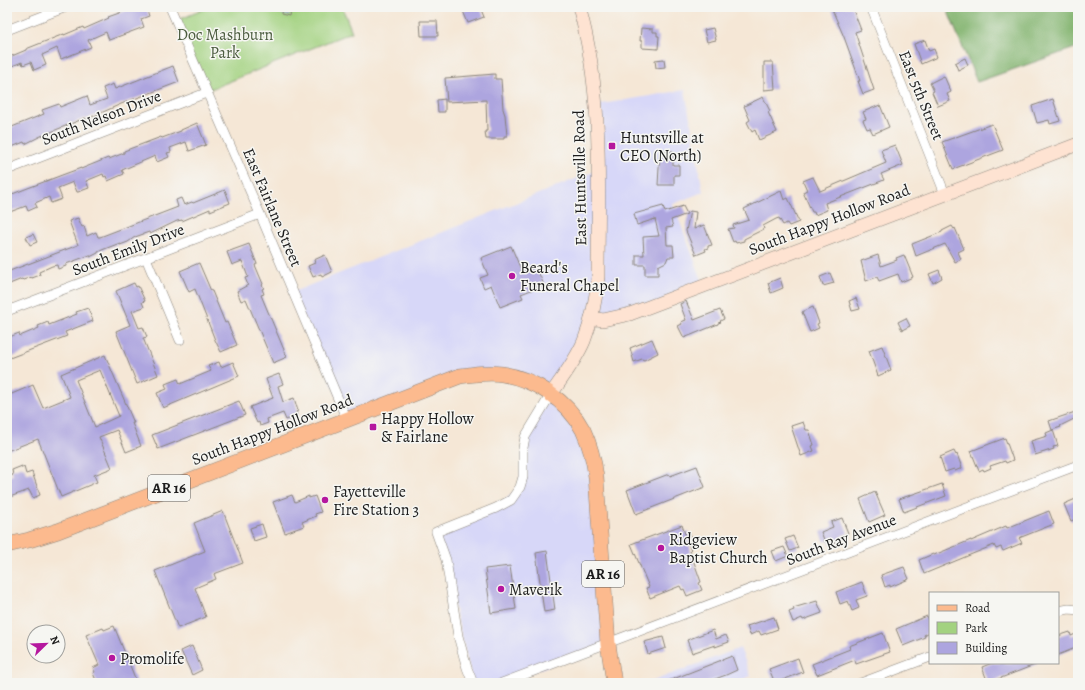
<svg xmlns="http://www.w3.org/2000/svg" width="1085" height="690" font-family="Alegreya,serif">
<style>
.built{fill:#d7d7f8}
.green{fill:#a3d280;stroke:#60774e}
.forest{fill:#82b46e;stroke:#4f6845}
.building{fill:#ada5df;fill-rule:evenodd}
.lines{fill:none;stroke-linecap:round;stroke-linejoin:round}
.street-casing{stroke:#888279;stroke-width:10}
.secondary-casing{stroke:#888279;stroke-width:14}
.primary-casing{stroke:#888279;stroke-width:16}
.street{stroke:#fff;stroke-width:9}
.secondary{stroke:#fee3d2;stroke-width:13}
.primary{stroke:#fcba8e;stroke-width:15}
.poi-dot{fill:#b5179e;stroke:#f6f6f2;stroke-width:1.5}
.labels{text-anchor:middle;stroke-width:3;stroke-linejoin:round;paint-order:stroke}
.shield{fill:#f6f6f2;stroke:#5d5d5c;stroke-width:1}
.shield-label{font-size:15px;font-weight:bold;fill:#1c1c1c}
.park-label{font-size:16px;fill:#4b5c3f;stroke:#f6f6f2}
.street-label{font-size:16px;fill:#1c1c1c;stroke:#f6f6f2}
.poi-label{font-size:16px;fill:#1c1c1c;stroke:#f6f6f2;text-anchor:start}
</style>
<rect width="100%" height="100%" fill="#f6f6f2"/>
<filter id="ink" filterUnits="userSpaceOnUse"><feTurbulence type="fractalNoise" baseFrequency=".025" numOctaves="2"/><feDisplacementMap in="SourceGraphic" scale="8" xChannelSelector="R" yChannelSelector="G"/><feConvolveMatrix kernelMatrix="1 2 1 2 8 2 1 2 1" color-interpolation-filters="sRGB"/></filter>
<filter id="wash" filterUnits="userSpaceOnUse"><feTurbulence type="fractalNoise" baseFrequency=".012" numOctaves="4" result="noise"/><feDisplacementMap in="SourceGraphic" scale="16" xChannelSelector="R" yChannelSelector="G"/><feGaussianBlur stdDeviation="0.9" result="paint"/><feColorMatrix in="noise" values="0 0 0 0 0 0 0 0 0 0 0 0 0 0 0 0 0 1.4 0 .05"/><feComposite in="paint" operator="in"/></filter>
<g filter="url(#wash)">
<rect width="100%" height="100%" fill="#f5e7d6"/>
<g class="built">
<path d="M685,90L703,192L673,204L704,285L630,314L591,318L551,394L591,451L608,644L502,683H473L436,532L496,508L520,487L523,448L551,394L483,373L347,420L293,292L598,170L596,105Z"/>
<path d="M740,648L751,676L733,683H648Z"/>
</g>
<path class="green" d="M209,7H342L352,32L206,91L176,21Z"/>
<path class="forest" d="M946,7H1078V47L977,82Z"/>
<g id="blocks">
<g class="building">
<path d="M136,7H146L149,16L141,19L144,27L109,40L106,32L88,40L91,47L61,59L57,48L42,55L46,65L34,70L31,62L23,65L22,62L7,68V58L26,50V49L64,34V35L83,27L84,29L109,18L108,17Z"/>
<path d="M282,7H291L289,16L281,14Z"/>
<path d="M474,7H480L484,17L468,23L463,11Z"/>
<path d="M831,7H852L861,30L855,32L874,90L863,94L858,81H860L844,37Z"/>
<path d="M420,21H437L438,36H421Z"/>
<path d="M641,28L653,29V32H657V36H659L658,49L642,48V41H640Z"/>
<path d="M713,28L716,40L707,42L704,30Z"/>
<path d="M925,40L929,51L934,49L937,57L921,64L914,44Z"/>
<path d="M965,58L968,65L958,70L955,63Z"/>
<path d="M664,59L665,67L656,68L655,60Z"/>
<path d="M764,62H773L775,89L764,90Z"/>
<path d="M173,66L179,82L121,104L94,116L86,119L85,118L41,136L25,144L24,142L7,149V129L44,114L42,110L59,104L60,107L87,96L90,105L107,99L103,88L113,84L115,89Z"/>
<path d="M495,74V79H501L503,109L505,115L507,136H504V139H486L485,131H487L486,100L447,102L445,78Z"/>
<path d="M944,76L951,92L947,94L950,101L938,106L932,92L934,91L930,83Z"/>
<path d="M763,97L770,111L768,112L777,132L759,140L755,130L752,132L747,122L750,120L744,106Z"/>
<path d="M445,99V112H438L437,100Z"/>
<path d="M1053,99L1060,121L1050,124L1049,120L1037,123L1032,106Z"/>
<path d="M880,105L889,127L873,134L870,128L867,129L863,120L866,119L863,112Z"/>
<path d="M197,123L206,145L189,151L186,142L170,148L171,152L167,153L169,157L157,162L155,156L122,170L124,174L108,181L106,176L104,177L103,174L86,181L89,188L78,192H77L73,182L58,188L62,199L51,203L49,197L35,203L37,207L28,211L26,206L7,213V196L62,175L81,168V169L108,158L109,159L124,153V151L161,137L162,138L181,131V130Z"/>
<path d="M992,124L1003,150L953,169L942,142Z"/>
<path d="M895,145L903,165L881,174L884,180L825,203L827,210L815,215L814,212H812L803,192L807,190L803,181L813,177L820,191L886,163L881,150Z"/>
<path d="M660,151H673V165H679V175H674V185H658Z"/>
<path d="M225,190L230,203L210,211V209L182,221V220L177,221L150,234L149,232L135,237L128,242L120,245V243L102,250L98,252V253L90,257V255L66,264V266L58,269L57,265L52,266L39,272L40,275L32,278V277L23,280L22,279L7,285V272L78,245L69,221L78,218L82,227L84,226L87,236L96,232L98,237H100L178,207L176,200L181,198L184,205L192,202L193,203Z"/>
<path d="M781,191L784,200L788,198L799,222L789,226L787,223L783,225L779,218L776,219L763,226L764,229L744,239V241L736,243L735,241L733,242L728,229L734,228L733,225L749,220L744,209Z"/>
<path d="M663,206L665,212L683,206L687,214L671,220L673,227L666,228L667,245H673L674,257H668L666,262L658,266V275H645V265H636V255H644L643,237L659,236L655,219L637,225L634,214Z"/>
<path d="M690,211L696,212L694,229L704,225L712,245L708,246V248L705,249L706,251L696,255L686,231Z"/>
<path d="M952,226L954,229L955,228L964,249L958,252L961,259L955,262L945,244L916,256L912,244L942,232V231Z"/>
<path d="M33,234L37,242L30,245L26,237Z"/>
<path d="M249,244L257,264L255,265L263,284L262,285L264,288L262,289L264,294L261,295L287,357L273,363L246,299L241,301L237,291L248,285L245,278L248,277L242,261L232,265L227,252Z"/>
<path d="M511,246L522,272L536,267L544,285L521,294L523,298L500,307L491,285L484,288L480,278L488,275L481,258Z"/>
<path d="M325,255L332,272L322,277L321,274L313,277L308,266L315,263L314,260Z"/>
<path d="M878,255L881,266L897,260L896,258L904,255L913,277L901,282L898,274L879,281L877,277L866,281L861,261Z"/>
<path d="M199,263L211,291H212L225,323L227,322L237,345L221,352L215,340L195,289L189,292L180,271Z"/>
<path d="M939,270L942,278L933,283L929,274Z"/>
<path d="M830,273L834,283L823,286L820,277Z"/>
<path d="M780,278L783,288L771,293L768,283Z"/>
<path d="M134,283L136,287L138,286L145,301L142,302L144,307L132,311L139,328L143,327L147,337L143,338L158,375L137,384L116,331L130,325L116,291Z"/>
<path d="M856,298L860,309L852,311L849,301Z"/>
<path d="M686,301L694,320L720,310L724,319L720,321L721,322L718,323V324L684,338L678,326L682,324L681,322L686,320L680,304Z"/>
<path d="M813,307L819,323L817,324L819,328L810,332L802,312Z"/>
<path d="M88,308L93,321L65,332L67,336L7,359V338L19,333L20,336L39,328L38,326L48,322L49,325L77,314L76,312Z"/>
<path d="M906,318L910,326L902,330L898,322Z"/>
<path d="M652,339L658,353L644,360L642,359L634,362L630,348Z"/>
<path d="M882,346L891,370L878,376L869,351Z"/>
<path d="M105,355L134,423H132L141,446L126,452L117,430L99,437L112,468L94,475L97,482L61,497L38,439L7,451V396L33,385L43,408L70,397L61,374ZM100,370L119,416L95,427L76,380Z"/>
<path d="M219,362L221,367L233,362L239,376L163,408L157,393L167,389L165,384L178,379L180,384L211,371L208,366Z"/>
<path d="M279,374L283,384L278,386L283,402L294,398L298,411L296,412L297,415L286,420L283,413L267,419L268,423L260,426L259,422L257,423L250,407L273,398L266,379Z"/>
<path d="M239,401L245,415L158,449L152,435Z"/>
<path d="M1078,411V417L1060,426L1061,427L1052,430L1049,421Z"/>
<path d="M803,422L806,430H809L814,445L812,446L814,451L801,456L791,426Z"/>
<path d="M1053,430L1058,446L1053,447L1054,449L1035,455L1031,441L1047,436L1046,433Z"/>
<path d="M1005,438L1013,460L1006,463L1005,461L990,466L991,468L984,471L983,469L979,471L971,451Z"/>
<path d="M954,451L956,455L957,454L962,468L955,471L954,469L945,472L940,457Z"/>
<path d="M22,466V468L24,467L26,474L32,472L40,495L33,498L29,490L7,498V477L13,475L12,470Z"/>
<path d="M697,466L705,487L636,514L627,490L669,474L670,476Z"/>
<path d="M942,484L946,496L904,512L899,499Z"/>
<path d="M875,492L885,515L869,522L860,499Z"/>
<path d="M292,495L295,502L309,496V498L315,496L321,512L315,514L316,516L302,522L304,526L285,533L273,502Z"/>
<path d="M1078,498V518L1071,521L1064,504Z"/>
<path d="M223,511L243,563L214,574L216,579L195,588L206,617L178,628L155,571L205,551L194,523Z"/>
<path d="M1049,511L1054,524L1019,538L1022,543L1003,551L1001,547L996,549L994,545L924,574L919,560L933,554L934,555L971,540V541L1006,526L1007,528Z"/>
<path d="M842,518L848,533L841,536L842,539L830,544L829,540L825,542L821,532L833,527L831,522Z"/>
<path d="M262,524L266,537L254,541L250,528Z"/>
<path d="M682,525L685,534L689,532L692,540L688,542L691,551H690L701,582L699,583L702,590L687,596L684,589L682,590L680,586L650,598L646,588L649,587L631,544Z"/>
<path d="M793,536L798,548L790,551L785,539Z"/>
<path d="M784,547L788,556L776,561L772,551Z"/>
<path d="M547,551L555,610L544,612L536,553Z"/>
<path d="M510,566L516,609L491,613L485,569Z"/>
<path d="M904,567L909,579L890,587V585L885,587L881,575Z"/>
<path d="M862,582L867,596L856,600L859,608L852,611L848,601L840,604L836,592Z"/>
<path d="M817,601L822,613L803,620L802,618L793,622L789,612L794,610L793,608Z"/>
<path d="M927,616L930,622V632L924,635L925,637L903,646L896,629Z"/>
<path d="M774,617L778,629L761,635L759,631L750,635L747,626Z"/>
<path d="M114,626L137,683H97L93,673L95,672L93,668L99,665L86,635L103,628L104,630Z"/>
<path d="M713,630L716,639L726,635L729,642L715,647V645L692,653L687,640Z"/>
<path d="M1070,632L1071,636L1078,633V647L1058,655V636Z"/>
<path d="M883,633L890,652L856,664L855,660L817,675L812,664L850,649L849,646Z"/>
<path d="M663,637L666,648L648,654L644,642Z"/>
<path d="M192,646L202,670L192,675L181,651Z"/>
<path d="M732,656L737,670L726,675L704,683H663Z"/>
<path d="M798,658L803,672L775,683L769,669Z"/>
<path d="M992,663H1037V664L988,683L982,667Z"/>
</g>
</g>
</g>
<g filter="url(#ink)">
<use href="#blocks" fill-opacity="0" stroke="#888279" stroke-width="1"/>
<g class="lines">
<defs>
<g id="street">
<path d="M170,7L260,214L347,420"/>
<path d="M871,7L945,194"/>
<path d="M7,30L66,7"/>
<path d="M7,170L206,93"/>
<path d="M146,258L180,340"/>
<path d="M7,311L260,214"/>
<path d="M1058,611L1069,609L1078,610"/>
<path d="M473,683L467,668L458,636L446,560L436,532L496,508L511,500L520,487L523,477V448L525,437L551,394"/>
<path d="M502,683L1078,465"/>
<path d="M861,683L930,657"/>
</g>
<g id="secondary">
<path d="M591,318L603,320L630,314L1078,144"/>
<path d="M551,394C563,377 576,360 584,341C592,321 596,299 598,277C598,187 604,95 579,7"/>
</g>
<path id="primary" d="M7,545L29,540L58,531L460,376C474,374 488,372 502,374C534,379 567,400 583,430C590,445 594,460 596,477L608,644L614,683"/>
</defs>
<use href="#street" class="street-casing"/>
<use href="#secondary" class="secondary-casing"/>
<use href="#primary" class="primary-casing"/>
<use href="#street" class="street"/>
<use href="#secondary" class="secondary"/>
<use href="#primary" class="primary"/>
</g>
</g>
<g class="poi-dot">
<rect x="608" y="142" width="8" height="8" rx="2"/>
<circle cx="512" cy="276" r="4"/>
<rect x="369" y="423" width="8" height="8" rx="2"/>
<circle cx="325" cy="500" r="4"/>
<circle cx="661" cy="548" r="4"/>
<circle cx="501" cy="589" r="4"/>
<circle cx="112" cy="658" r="4"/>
</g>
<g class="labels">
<g class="shield">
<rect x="148" y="475" width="42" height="26" rx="3"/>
<rect x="582" y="561" width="42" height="26" rx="3"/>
</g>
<g class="shield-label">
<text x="169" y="493">AR 16</text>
<text x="603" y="579">AR 16</text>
</g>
<g class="park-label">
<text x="225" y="40">Doc Mashburn<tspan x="225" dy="18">Park</tspan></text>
</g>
<g class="street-label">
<text transform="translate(922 95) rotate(68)" y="6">East 5th Street</text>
<text transform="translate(101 117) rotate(-21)" y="6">South Nelson Drive</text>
<text transform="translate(579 178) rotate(-91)" y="6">East Huntsville Road</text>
<text transform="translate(273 207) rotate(67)" y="6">East Fairlane Street</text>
<text transform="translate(829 219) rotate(-21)" y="6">South Happy Hollow Road</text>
<text transform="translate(128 249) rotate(-21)" y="6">South Emily Drive</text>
<text transform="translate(272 429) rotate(-21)" y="6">South Happy Hollow Road</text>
<text transform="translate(841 539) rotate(-21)" y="6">South Ray Avenue</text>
</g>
<g class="poi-label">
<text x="620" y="143">Huntsville at<tspan x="620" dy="18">CEO (North)</tspan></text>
<text x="520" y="273">Beard's<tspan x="520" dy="18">Funeral Chapel</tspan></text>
<text x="381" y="424">Happy Hollow<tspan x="381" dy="18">&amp; Fairlane</tspan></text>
<text x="333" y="497">Fayetteville<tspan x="333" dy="18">Fire Station 3</tspan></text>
<text x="669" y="545">Ridgeview<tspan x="669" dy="18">Baptist Church</tspan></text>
<text x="509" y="595">Maverik</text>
<text x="120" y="664">Promolife</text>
</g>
</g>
<rect width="1085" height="690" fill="none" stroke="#f6f6f2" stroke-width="24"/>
<rect x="929" y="592" width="130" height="72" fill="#f6f6f2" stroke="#9f9f9c"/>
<rect x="937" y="605" width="20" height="6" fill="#fcba8e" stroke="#9f9f9c"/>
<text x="965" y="612" font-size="12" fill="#1c1c1c">Road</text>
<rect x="937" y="622" width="20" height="12" fill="#a3d280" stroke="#9f9f9c"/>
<text x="965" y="632" font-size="12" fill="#1c1c1c">Park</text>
<rect x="937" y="642" width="20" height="12" fill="#ada5df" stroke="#9f9f9c"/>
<text x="965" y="652" font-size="12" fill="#1c1c1c">Building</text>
<g transform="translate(46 644) rotate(67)"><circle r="19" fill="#f6f6f2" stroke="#9f9f9c"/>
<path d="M0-3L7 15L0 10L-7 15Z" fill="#b5179e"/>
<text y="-6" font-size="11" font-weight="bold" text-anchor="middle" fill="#1c1c1c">N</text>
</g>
</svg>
